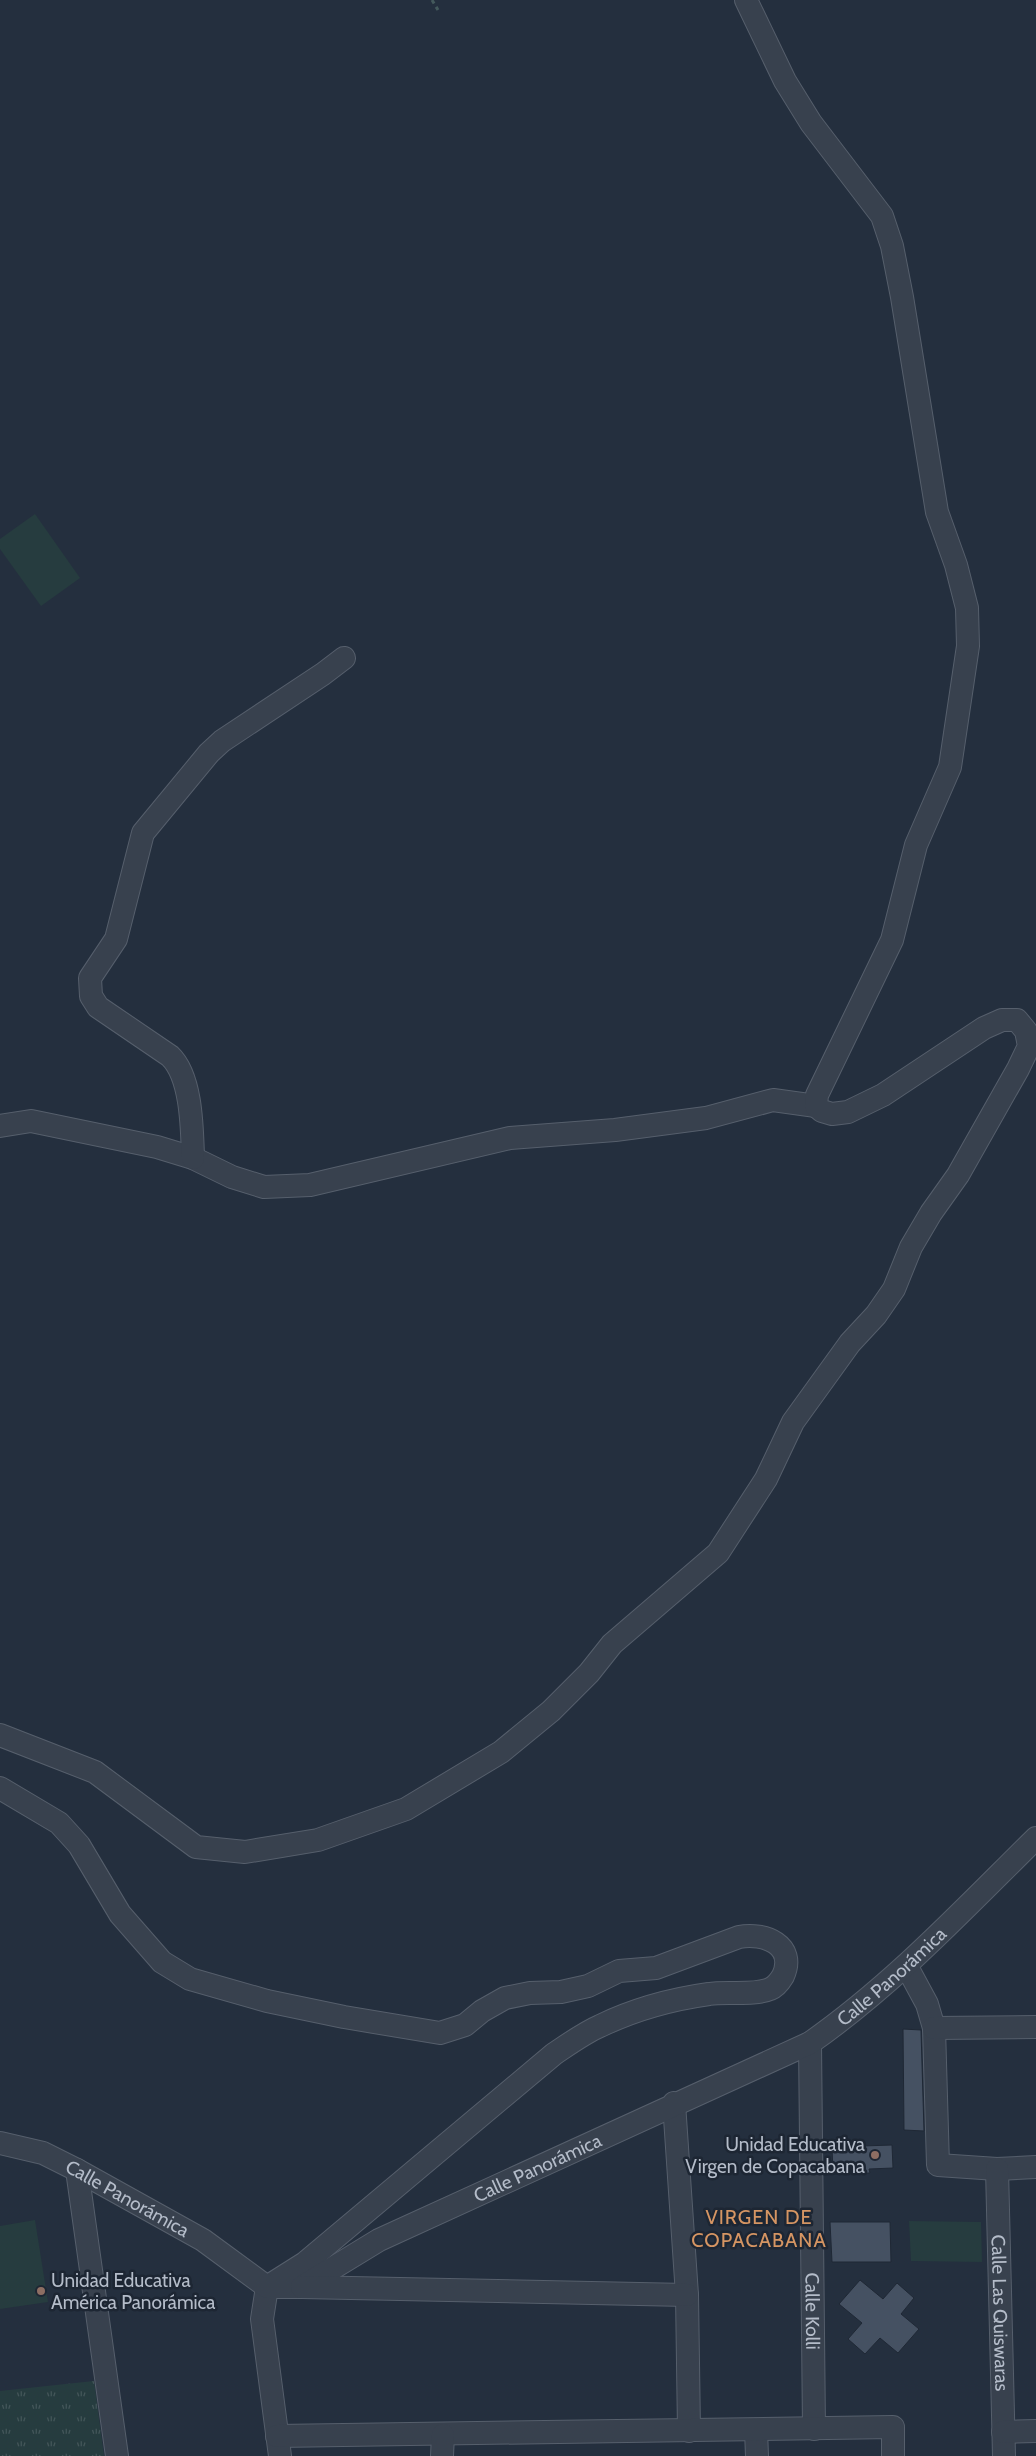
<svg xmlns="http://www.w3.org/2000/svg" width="1036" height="2456" font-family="Cabin,sans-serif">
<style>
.grass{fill:url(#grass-tufts)}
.pitch{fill:#263c3f}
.building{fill:#455162;stroke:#1f2835}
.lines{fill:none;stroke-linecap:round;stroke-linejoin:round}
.minor-casing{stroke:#565f6c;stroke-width:24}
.path{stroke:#44595c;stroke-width:3;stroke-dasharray:4 4;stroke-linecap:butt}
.minor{stroke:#38414e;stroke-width:22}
.education-dot{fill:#8d6e63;stroke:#1d2633;stroke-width:2}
.labels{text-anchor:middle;stroke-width:5;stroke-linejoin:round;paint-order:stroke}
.street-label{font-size:19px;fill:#b4bcc9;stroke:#1d2633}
.poi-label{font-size:19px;fill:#b4bcc9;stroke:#1d2633;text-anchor:end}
.neighbourhood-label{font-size:20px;letter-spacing:1px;fill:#d59563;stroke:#1d2633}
</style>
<defs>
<pattern id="grass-tufts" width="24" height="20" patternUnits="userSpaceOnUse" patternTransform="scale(1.25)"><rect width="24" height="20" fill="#263c3f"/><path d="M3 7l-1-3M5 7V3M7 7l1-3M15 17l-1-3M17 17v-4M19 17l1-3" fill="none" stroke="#435659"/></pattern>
</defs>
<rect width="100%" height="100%" fill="#242f3e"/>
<path class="grass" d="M94,2381L104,2456H0V2391Z"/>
<g class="pitch">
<path d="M35,514L80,578L41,606L0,549V539Z"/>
<path d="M35,2220L48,2302L0,2309V2226Z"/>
<path d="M909,2221L981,2222L982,2262L911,2261Z"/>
</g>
<g class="building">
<path d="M903,2029L921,2030L924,2131L904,2130Z"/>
<path d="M892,2145L893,2168L869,2169L870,2173L833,2174L832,2147Z"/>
<path d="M830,2222H890L891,2262H832Z"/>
<path d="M860,2280L883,2299L897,2283L914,2298L901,2314L919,2329L898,2353L880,2338L865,2354L848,2339L862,2323L839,2304Z"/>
</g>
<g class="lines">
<defs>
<g id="minor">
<path d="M0,1126L31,1121L157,1147L193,1158L232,1177L264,1187L310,1185L510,1138L615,1130L706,1118L773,1100L816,1106"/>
<path d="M193,1158C192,1129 192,1077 170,1056L98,1007L91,996L90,978L116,939L143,833L209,753L222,741L323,674L344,658"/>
<path d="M0,1735L95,1772L196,1847L245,1852L318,1840L406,1809L501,1752L551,1711L589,1673L612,1644L718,1553L766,1479L793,1422L850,1343L876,1315L894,1289L911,1247L931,1213L958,1175L1018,1069L1029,1046L1026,1031L1017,1020H1002L984,1028L883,1095L848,1112L832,1114L822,1111L816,1106L817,1095L892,940L916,845L950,767L968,646L967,608L956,565L937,512L902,297L892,246L882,216L811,123L785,81L746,0"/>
<path d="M0,1788L59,1823L79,1845L120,1914L162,1962L190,1979L267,2001L344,2017L440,2033L465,2025L482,2011L505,1998L530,1993L561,1992L588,1986L619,1971L656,1968L739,1937C764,1932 797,1945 783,1976C780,1981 775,1987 770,1989C754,1996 726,1991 709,1994C673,1999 633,2010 600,2026C584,2033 569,2044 554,2054L305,2263L267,2287L262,2319L280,2456"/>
<path d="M907,1967L927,2004L934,2028L938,2165L997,2169L1036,2167"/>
<path d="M934,2028L1036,2027"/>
<path id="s1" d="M810,2043L814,2429"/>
<path d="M674,2103L687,2295L689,2431"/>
<path id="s2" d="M0,2143L43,2153L77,2170L203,2240L267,2287H302L379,2240L810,2043C894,1984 963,1910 1036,1838"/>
<path id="s3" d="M997,2169L1004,2456"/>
<path d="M77,2170L117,2456"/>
<path d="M302,2287L687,2295"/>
<path d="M756,2430L757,2456"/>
<path d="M1003,2432L1036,2431"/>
<path d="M277,2436L893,2427V2456"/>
<path d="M442,2456L443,2435"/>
</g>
</defs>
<use href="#minor" class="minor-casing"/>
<path class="path" d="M432,0L438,10"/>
<use href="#minor" class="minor"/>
</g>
<g class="education-dot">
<circle cx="875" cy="2155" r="5"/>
<circle cx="41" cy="2291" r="5"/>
</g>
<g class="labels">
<g class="street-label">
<text dy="7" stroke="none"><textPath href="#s2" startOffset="1010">Calle Panorámica</textPath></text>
<text dy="7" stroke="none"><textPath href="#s2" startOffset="605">Calle Panorámica</textPath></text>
<text dy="7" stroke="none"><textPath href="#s2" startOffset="140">Calle Panorámica</textPath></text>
<text dy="7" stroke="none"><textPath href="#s1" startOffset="268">Calle Kolli</textPath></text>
<text dy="7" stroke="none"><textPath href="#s3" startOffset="144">Calle Las Quiswaras</textPath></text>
</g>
<g class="poi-label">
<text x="865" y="2151">Unidad Educativa<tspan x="865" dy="22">Virgen de Copacabana</tspan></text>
<text x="51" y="2287" text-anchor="start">Unidad Educativa<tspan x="51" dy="22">América Panorámica</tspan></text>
</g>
<g class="neighbourhood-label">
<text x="759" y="2224">VIRGEN DE<tspan x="759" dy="23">COPACABANA</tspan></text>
</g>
</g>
</svg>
